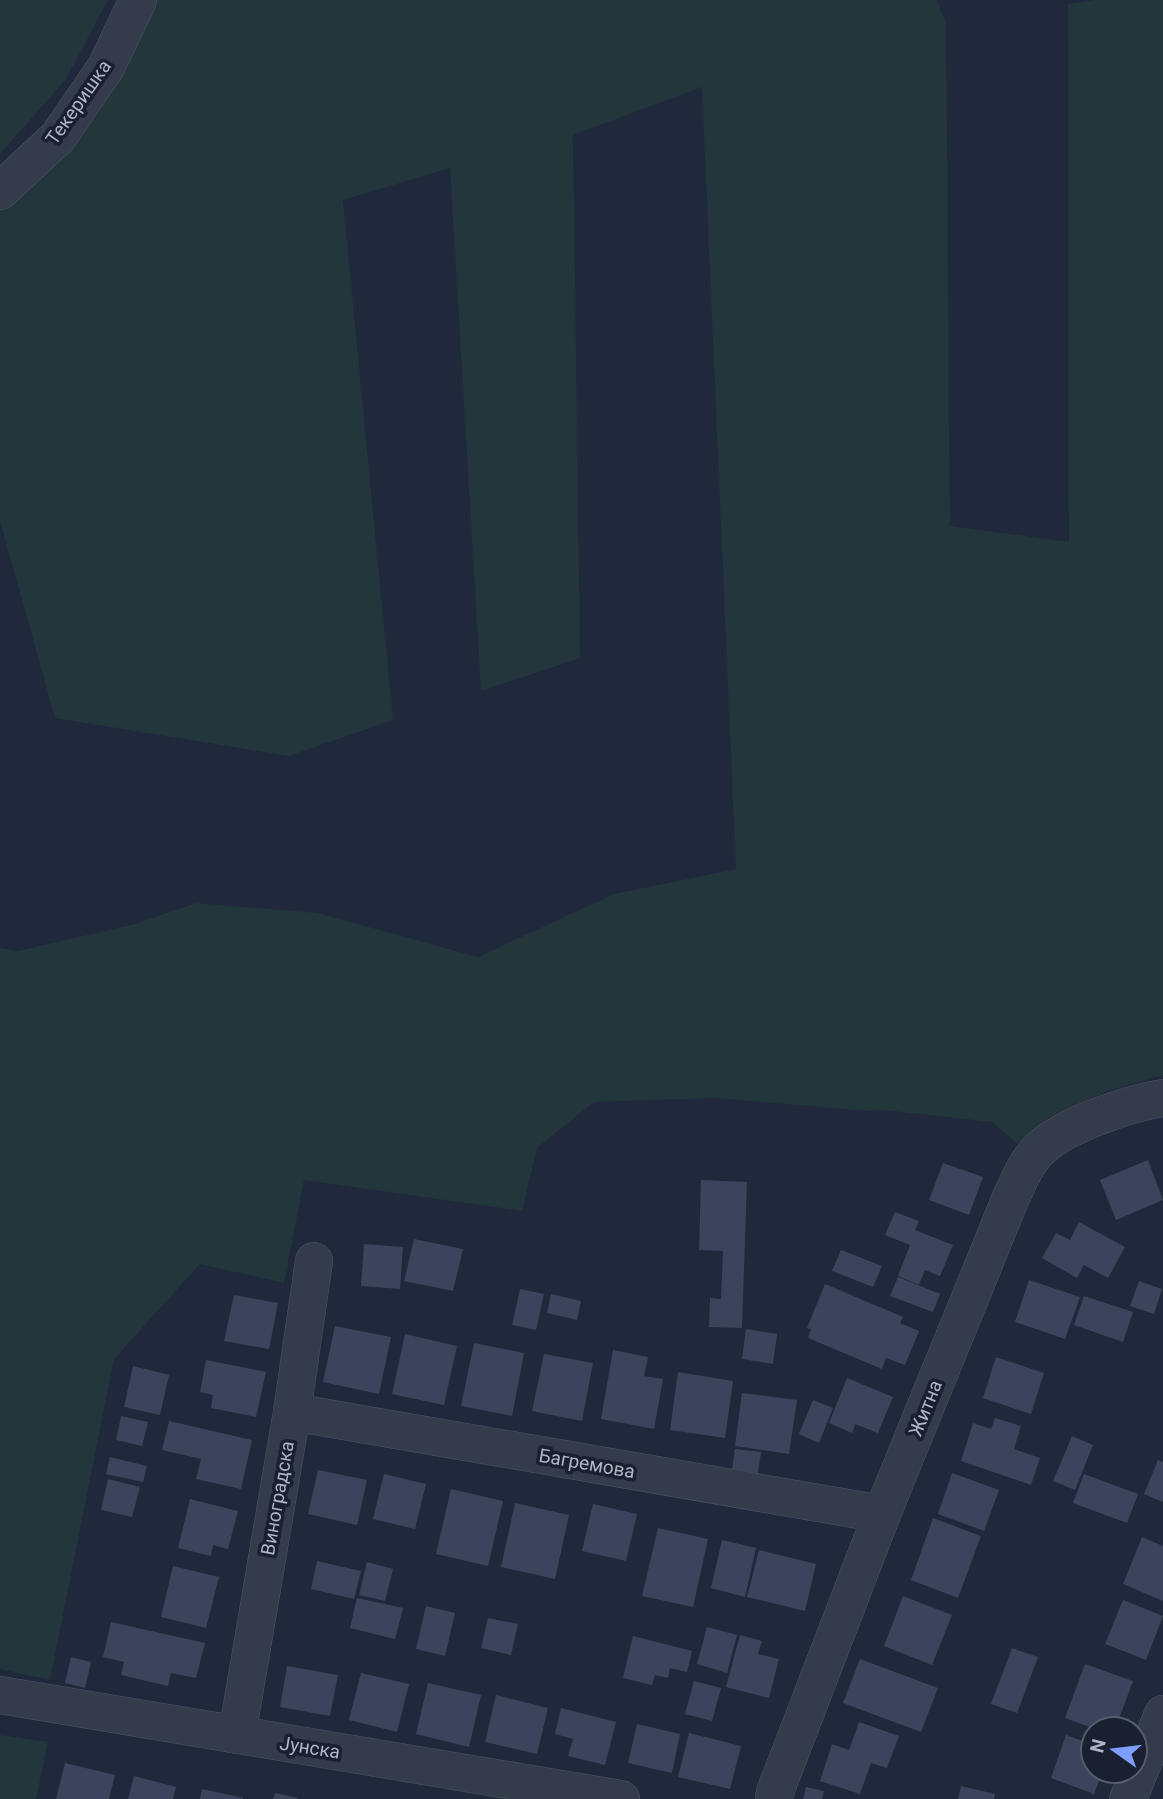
<svg xmlns="http://www.w3.org/2000/svg" width="1163" height="1799" font-family="Roboto,sans-serif">
<style>
.green{fill:#22363c}
.building{fill:#3c445b}
.lines{fill:none;stroke-linecap:round;stroke-linejoin:round}
.minor-casing{stroke:#4f5566;stroke-width:38}
.minor{stroke:#343b4b;stroke-width:37}
.labels{text-anchor:middle;stroke-width:7;stroke-linejoin:round;paint-order:stroke}
.street-label{font-size:19px;fill:#afb5c7;stroke:#192030}
</style>
<rect width="100%" height="100%" fill="#20283b"/>
<g class="green">
<path d="M3,0H108L66,79L0,154V1Z"/>
<path d="M135,0H937L946,24L950,526L1069,542L1068,4L1093,0H1163V1077L1158,1076L1107,1091L1048,1118L1017,1144L992,1122L884,1110L866,1111L716,1098L594,1102L537,1148L522,1211L304,1180L284,1283L200,1264L114,1359L50,1680L0,1669V948L18,951L135,924L196,903L318,913L478,957L614,894L736,869L702,87L573,135L580,658L481,691L450,168L343,200L393,720L289,756L55,718L0,521V189Z"/>
<path d="M0,1735L48,1742L36,1799H0Z"/>
</g>
<g class="building">
<path d="M1148,1160L1163,1200L1116,1220L1100,1180Z"/>
<path d="M943,1163L983,1177L969,1215L929,1200Z"/>
<path d="M701,1180L747,1182L742,1328L709,1327L710,1298L721,1299L723,1251L699,1250Z"/>
<path d="M895,1212L919,1221L915,1230L953,1245L940,1276L925,1270L919,1285L898,1276L910,1245L885,1235Z"/>
<path d="M1079,1222L1125,1247L1108,1278L1084,1265L1077,1278L1042,1258L1056,1233L1070,1240Z"/>
<path d="M414,1239L463,1249L453,1291L404,1281Z"/>
<path d="M364,1244L403,1247L400,1289L361,1286Z"/>
<path d="M841,1250L882,1266L873,1287L832,1271Z"/>
<path d="M898,1277L940,1294L933,1312L890,1296Z"/>
<path d="M1029,1280L1080,1297L1065,1339L1015,1322Z"/>
<path d="M1139,1281L1162,1289L1154,1314L1130,1306Z"/>
<path d="M825,1284L903,1317L900,1323L919,1331L905,1365L886,1358L882,1369L808,1338L811,1329L807,1328Z"/>
<path d="M520,1289L544,1294L536,1330L512,1325Z"/>
<path d="M551,1294L581,1301L577,1320L547,1313Z"/>
<path d="M234,1295L278,1303L269,1349L224,1341Z"/>
<path d="M1084,1296L1133,1312L1123,1342L1074,1325Z"/>
<path d="M335,1326L391,1337L379,1394L323,1382Z"/>
<path d="M746,1329L777,1334L773,1364L742,1359Z"/>
<path d="M405,1334L457,1346L444,1405L392,1394Z"/>
<path d="M474,1343L524,1353L512,1416L461,1406Z"/>
<path d="M613,1350L648,1357L644,1376L663,1379L654,1429L601,1419Z"/>
<path d="M544,1354L593,1363L582,1421L532,1411Z"/>
<path d="M996,1357L1044,1373L1031,1414L983,1398Z"/>
<path d="M206,1360L266,1372L256,1417L211,1408L213,1395L200,1392Z"/>
<path d="M133,1366L169,1375L160,1415L124,1407Z"/>
<path d="M678,1372L733,1381L725,1438L670,1430Z"/>
<path d="M847,1378L893,1397L878,1433L855,1424L852,1433L829,1423Z"/>
<path d="M742,1393L797,1400L789,1454L735,1446Z"/>
<path d="M813,1400L833,1408L819,1443L799,1434Z"/>
<path d="M121,1416L148,1422L142,1446L116,1440Z"/>
<path d="M995,1418L1021,1426L1014,1449L1040,1458L1031,1485L961,1461L973,1423L991,1429Z"/>
<path d="M169,1421L252,1440L241,1489L196,1479L201,1459L162,1450Z"/>
<path d="M1072,1436L1093,1445L1075,1490L1053,1481Z"/>
<path d="M735,1449L761,1452L758,1473L732,1469Z"/>
<path d="M110,1457L147,1466L143,1482L106,1474Z"/>
<path d="M1158,1460L1163,1462V1502L1144,1494Z"/>
<path d="M318,1470L367,1480L357,1525L308,1514Z"/>
<path d="M952,1473L999,1490L984,1531L938,1514Z"/>
<path d="M384,1474L426,1484L415,1529L373,1519Z"/>
<path d="M1084,1474L1138,1494L1127,1523L1073,1503Z"/>
<path d="M108,1479L140,1487L132,1517L101,1510Z"/>
<path d="M451,1489L503,1501L488,1566L436,1554Z"/>
<path d="M190,1499L238,1511L228,1549L213,1545L211,1556L178,1548Z"/>
<path d="M515,1503L569,1515L555,1579L501,1567Z"/>
<path d="M593,1504L637,1514L626,1561L582,1551Z"/>
<path d="M933,1518L981,1536L958,1598L911,1580Z"/>
<path d="M658,1528L708,1539L693,1607L642,1596Z"/>
<path d="M1142,1537L1163,1546V1601L1123,1584Z"/>
<path d="M722,1540L756,1548L745,1597L711,1588Z"/>
<path d="M759,1550L816,1564L805,1611L747,1597Z"/>
<path d="M317,1561L361,1571L354,1599L311,1589Z"/>
<path d="M367,1562L393,1569L385,1601L359,1595Z"/>
<path d="M173,1566L219,1577L206,1628L161,1617Z"/>
<path d="M903,1596L952,1615L932,1665L884,1646Z"/>
<path d="M357,1598L403,1608L395,1639L350,1628Z"/>
<path d="M1123,1600L1163,1616L1146,1660L1105,1644Z"/>
<path d="M426,1606L455,1613L445,1656L416,1649Z"/>
<path d="M488,1618L518,1624L511,1655L481,1648Z"/>
<path d="M111,1622L205,1643L196,1678L171,1673L168,1686L121,1675L124,1662L103,1657Z"/>
<path d="M707,1627L737,1635L727,1673L697,1664Z"/>
<path d="M740,1635L762,1641L758,1654L779,1659L769,1698L726,1687Z"/>
<path d="M633,1636L692,1651L687,1672L670,1668L668,1678L655,1675L652,1685L623,1678Z"/>
<path d="M1012,1648L1038,1657L1017,1713L991,1704Z"/>
<path d="M71,1657L91,1662L85,1688L65,1683Z"/>
<path d="M860,1659L938,1688L921,1732L843,1703Z"/>
<path d="M1085,1664L1133,1681L1115,1729H1095L1065,1718Z"/>
<path d="M287,1666L338,1675L330,1716L280,1707Z"/>
<path d="M361,1673L409,1684L397,1732L349,1720Z"/>
<path d="M694,1681L721,1688L712,1721L685,1714Z"/>
<path d="M428,1683L481,1695L469,1747L416,1734Z"/>
<path d="M496,1695L548,1708L537,1754L485,1742Z"/>
<path d="M561,1708L616,1722L605,1765L568,1756L573,1739L555,1734Z"/>
<path d="M859,1722L899,1736L887,1768L871,1763L860,1794L820,1781L832,1744L849,1750Z"/>
<path d="M637,1724L680,1734L672,1773L628,1763Z"/>
<path d="M689,1733L741,1746L730,1789L678,1777Z"/>
<path d="M1066,1735L1093,1745V1771H1103L1094,1794L1051,1778Z"/>
<path d="M65,1763L115,1775L109,1799H56Z"/>
<path d="M134,1776L176,1787L173,1799H128Z"/>
<path d="M961,1786L995,1794L994,1799H958Z"/>
<path d="M806,1787L824,1791L822,1799H803Z"/>
<path d="M202,1789L243,1798V1799H200Z"/>
<path d="M275,1793L298,1798V1799H273Z"/>
</g>
<g class="lines">
<defs>
<g id="minor">
<path d="M0,191L58,137L106,67L138,0"/>
<path d="M292,1412L882,1514"/>
<path d="M0,1695L621,1799"/>
<path d="M237,1735L292,1412L314,1261"/>
<path d="M774,1799L775,1792L882,1514L1012,1195C1020,1179 1027,1160 1041,1148C1065,1125 1130,1103 1163,1098"/>
<path d="M1128,1799L1163,1714"/>
</g>
</defs>
<use href="#minor" class="minor-casing"/>
<use href="#minor" class="minor"/>
</g>
<g class="labels">
<g class="street-label">
<text transform="translate(78 102) rotate(-55)" y="7">Текеришка</text>
<text transform="translate(925 1408) rotate(-68)" y="7">Житна</text>
<text transform="translate(587 1463) rotate(10)" y="7">Багремова</text>
<text transform="translate(277 1498) rotate(-80)" y="7">Виноградска</text>
<text transform="translate(310 1747) rotate(9)" y="7">Јунска</text>
</g>
</g>
<g transform="translate(1114 1750) rotate(284)"><circle r="33" fill="#192030" stroke="#555c6c" stroke-width="2"/>
<path d="M0-5L12 26L0 18L-12 26Z" fill="#7d9efe"/>
<text y="-10" font-size="19" font-weight="bold" text-anchor="middle" fill="#afb5c7">N</text>
</g>
</svg>
